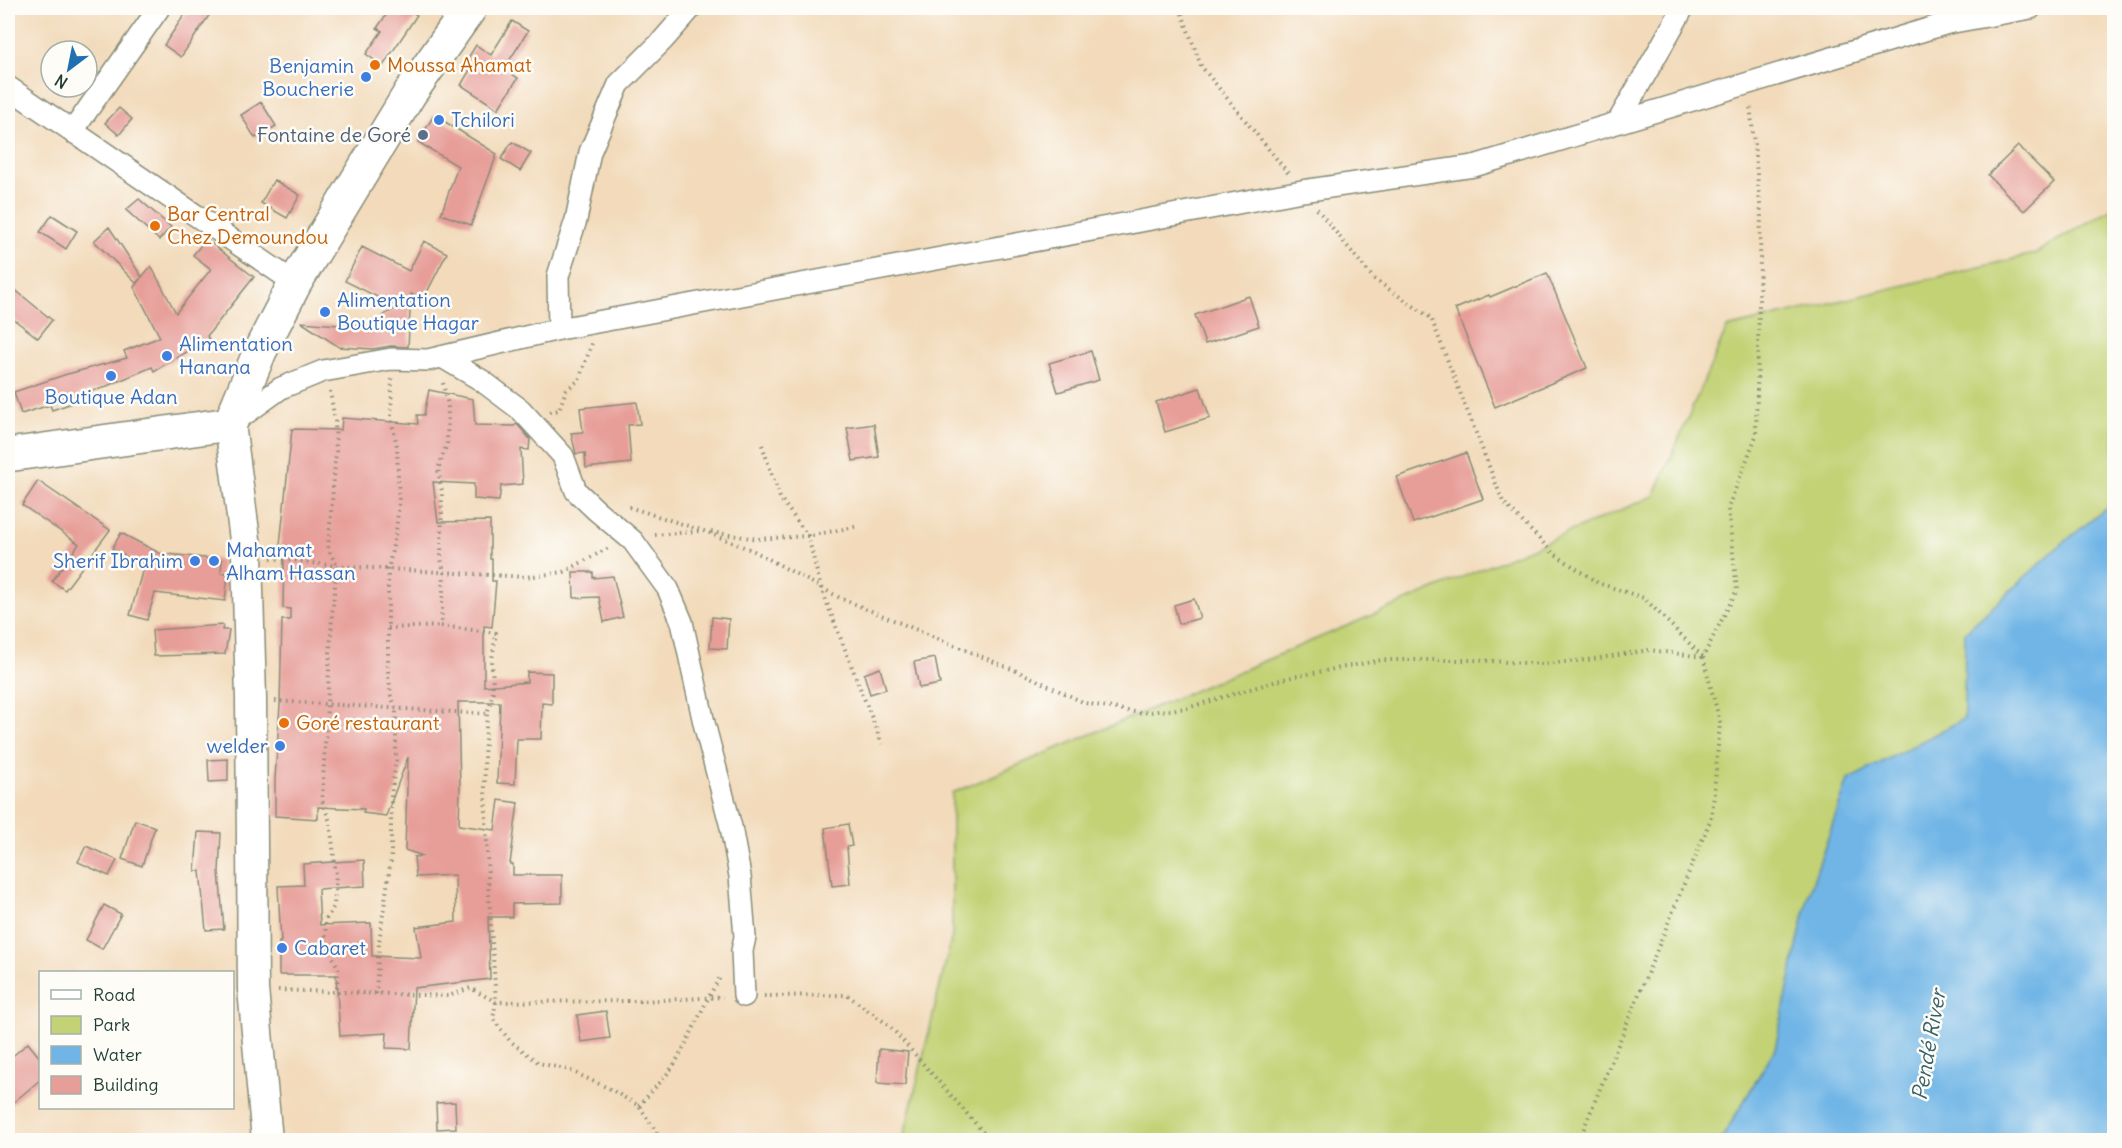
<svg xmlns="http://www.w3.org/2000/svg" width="2122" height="1148" font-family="Delius,sans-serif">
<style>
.green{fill:#c2d275;stroke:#708854;stroke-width:1.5}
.water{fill:#70b5e6;stroke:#48798d;stroke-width:1.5}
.building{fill:#e79d98}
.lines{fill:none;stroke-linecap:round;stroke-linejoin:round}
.street-casing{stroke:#888c77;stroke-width:24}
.secondary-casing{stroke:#888c77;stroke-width:33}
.primary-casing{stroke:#888c77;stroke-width:36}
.path{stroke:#888c77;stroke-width:4;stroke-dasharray:1.5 4.5;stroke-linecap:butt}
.street{stroke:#fff;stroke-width:21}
.secondary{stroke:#fff;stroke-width:30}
.primary{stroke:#fff;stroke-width:33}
.food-dot{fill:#e8710a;stroke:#fdfcf7;stroke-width:2}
.shop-dot{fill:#3f7fe0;stroke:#fdfcf7;stroke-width:2}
.service-dot{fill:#5c6f8a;stroke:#fdfcf7;stroke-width:2}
.labels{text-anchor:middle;stroke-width:5;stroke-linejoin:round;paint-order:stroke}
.food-label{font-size:20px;fill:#c56008;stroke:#fdfcf7;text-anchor:start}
.shop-label{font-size:20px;fill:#366cbe;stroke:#fdfcf7;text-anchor:start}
.service-label{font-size:20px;fill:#4e5e75;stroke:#fdfcf7;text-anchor:end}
.water-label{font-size:21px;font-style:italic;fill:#376169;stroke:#fdfcf7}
</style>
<rect width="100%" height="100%" fill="#fdfcf7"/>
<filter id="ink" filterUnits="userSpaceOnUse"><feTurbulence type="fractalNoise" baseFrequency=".0167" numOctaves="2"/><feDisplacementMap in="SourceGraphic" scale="12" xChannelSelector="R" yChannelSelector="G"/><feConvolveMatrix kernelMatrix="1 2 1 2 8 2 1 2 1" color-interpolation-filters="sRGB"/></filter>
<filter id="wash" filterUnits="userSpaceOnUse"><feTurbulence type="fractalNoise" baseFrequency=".008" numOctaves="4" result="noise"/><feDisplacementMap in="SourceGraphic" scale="24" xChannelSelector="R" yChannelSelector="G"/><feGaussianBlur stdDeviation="1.35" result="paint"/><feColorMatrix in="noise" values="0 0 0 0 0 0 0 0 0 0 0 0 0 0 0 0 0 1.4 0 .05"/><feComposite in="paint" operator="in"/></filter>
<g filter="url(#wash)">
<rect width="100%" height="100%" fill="#f2daba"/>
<path class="green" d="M2114,207V502L2057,548L1965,632L1964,719L1848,780L1808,896L1775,1049L1721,1140H903L952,936V793L1654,496L1727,328L2034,254Z"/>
<path class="water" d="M2114,502V1140H1721L1775,1049L1808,896L1848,780L1964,719L1965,632L2057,548Z"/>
<g id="blocks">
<g class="building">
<path d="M189,8H214L181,57L164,45Z"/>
<path d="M391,8H406L417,15L383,66L366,54L382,31L377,28Z"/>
<path d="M512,21L528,31L504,69L518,78L498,109L461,85L470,70L463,66L476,45L491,55Z"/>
<path d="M261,102L276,126L255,138L241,115Z"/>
<path d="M119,108L132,119L119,135L105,123Z"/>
<path d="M434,115L497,154L471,225L441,214L458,166L418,142Z"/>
<path d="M512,142L531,153L520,171L501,159Z"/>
<path d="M2018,146L2054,182L2024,211L1988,175Z"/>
<path d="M274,180L300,195L287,218L261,203Z"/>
<path d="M139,199L171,227L159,240L126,210Z"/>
<path d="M52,215L77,231L66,249L40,232Z"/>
<path d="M109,227L142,277L151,266L176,313L211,269L193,255L206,239L254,277L207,336L209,339L154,371L152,367L100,389L79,394L81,400L52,410L50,405L21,414L14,392L64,375L127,358L124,351L160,337L134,287L141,278L136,283L94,241Z"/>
<path d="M424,241L447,253L423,300L411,294L408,347L391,346L373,349L339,347L301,322L389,329L382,316L398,307L345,281L362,247L409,271Z"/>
<path d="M1547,273L1587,368L1495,407L1455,309L1489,295L1490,297Z"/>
<path d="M8,284L52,320L38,338L8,315Z"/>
<path d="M1249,296L1259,326L1205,344L1195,315Z"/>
<path d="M1091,351L1099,380L1058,392L1049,363Z"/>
<path d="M1200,388L1210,418L1165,432L1156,402Z"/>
<path d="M429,390L473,399L475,425L514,426L517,424L530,439L529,450L521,449L523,484L501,486L499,501L474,499V484L433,482L438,522L490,521V559H492V581H496L495,593L492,627L484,626V686L527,682V672L552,673V704L542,703L541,739H517L515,784L497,783L500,702H458L460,789L459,825L495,830L499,800L518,803L510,864H513V875H562V903L512,904V917H488L490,979L414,988L411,1049L386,1048L387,1033L340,1036L336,975H279V942H281L278,886L304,885L303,864L364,860L365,886L318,889L320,925L371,923L372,956L421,958L416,927L456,922L455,875L416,877L414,857L423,856L405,850L408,757L386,816L363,813L364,809L318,807V819L275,816V779L280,705L282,620H290V609L283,608L284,556L279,555L292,429L341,430L342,418L418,424L417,415H424Z"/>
<path d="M637,402L640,424L628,425L631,463L586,468L585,453L576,454L571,433L583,432L580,408Z"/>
<path d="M874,424L879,457L853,461L847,428Z"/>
<path d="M1466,453L1483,499L1413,523L1397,477Z"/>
<path d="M38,481L110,530L65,590L52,581L79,544L22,505Z"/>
<path d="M121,533L159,553L222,560L221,573H228L225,601L155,593L147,620L130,615L144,565L112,549Z"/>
<path d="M573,572H593V578L613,576L623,617L604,622L599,597L574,598Z"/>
<path d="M1194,599L1200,618L1179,624L1174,605Z"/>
<path d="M712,617L729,619L727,649L710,648Z"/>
<path d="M223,625L222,630H229L225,654L154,656L152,630Z"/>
<path d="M935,658L940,684L919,688L914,662Z"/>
<path d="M880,668L886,689L870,694L864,674Z"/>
<path d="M228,759V781L209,782L208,760Z"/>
<path d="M135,820L155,827L142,866L122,859Z"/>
<path d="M848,824L852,846L847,847L850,884L832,886L825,828Z"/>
<path d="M198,832L221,833L219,872L224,929L206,930L200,871H195Z"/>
<path d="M86,846L117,860L109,876L78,862Z"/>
<path d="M104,905L121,914L102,949L86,940Z"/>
<path d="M606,1011L610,1038L581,1042L577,1015Z"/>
<path d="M28,1043L40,1058V1080L8,1107V1060Z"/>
<path d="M879,1049L908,1052L905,1085L877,1083Z"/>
<path d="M455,1102L456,1128L437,1129L436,1103Z"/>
</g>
</g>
</g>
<g filter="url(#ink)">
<use href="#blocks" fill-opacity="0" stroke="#888c77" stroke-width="1.5"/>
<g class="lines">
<defs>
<g id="street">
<path d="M8,87L295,283"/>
<path d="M1618,122L1683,8"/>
<path d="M72,132L159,8"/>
<path d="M559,329L558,276L576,220L590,152L619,84L663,40L691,8"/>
<path d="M442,357L481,380L521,410L563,456L576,491L596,510L633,541L668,589L682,622L704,723L731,827L740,876L745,937L742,951L744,996"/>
<path d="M231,424L281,388L323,371L391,359L428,360L559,329L1302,191L1474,166L1948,23L2031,8"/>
</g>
<path id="secondary" d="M230,424L247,555L251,699L253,989L267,1140"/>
<path id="primary" d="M8,455L230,424L260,351L295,283L410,93L470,8"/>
</defs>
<use href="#street" class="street-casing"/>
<use href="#secondary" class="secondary-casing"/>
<use href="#primary" class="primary-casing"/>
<g class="path">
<path d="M1180,8L1201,66L1288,173"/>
<path d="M1317,209L1374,279L1431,318L1503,502L1553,553L1598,583L1644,598L1703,657"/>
<path d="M443,383L448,405L447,444L438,469L442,492L441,559L444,573L441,626L496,633L492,659L493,691L487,714L484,756L488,881L496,1002L493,1019L510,1041L539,1063L569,1070L610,1089L639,1106L662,1140"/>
<path d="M330,391L335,421L336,452L328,549L337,566L332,615L322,800L330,822L333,847L336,875L334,906L325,921L326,942L338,968L337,992"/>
<path d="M550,412L559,410L566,390L579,380L592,343"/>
<path d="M762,445L780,498L808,536L821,588L882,744"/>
<path d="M629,507L704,531L754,551L840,598L1026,675L1085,703L1140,713L1187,708L1287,678L1382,660H1473L1543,664L1587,660L1649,650L1703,657"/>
<path d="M711,532L757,539L808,536L859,526"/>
<path d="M655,535L701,531"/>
<path d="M271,558L337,566L526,577L564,572L610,547"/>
<path d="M388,628L441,626"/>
<path d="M275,701L487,714"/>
<path d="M278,990L449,996L470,988L496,1002L640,1001L723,997"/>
<path d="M376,994L379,942L391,859V795L396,762V708L391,696L388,670V570L396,531L399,503L397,446L391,419L392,378"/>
<path d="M764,996L847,995L890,1026L990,1140"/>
<path d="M639,1106C650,1092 665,1079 675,1063C692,1035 703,1004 721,976"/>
<path d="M1579,1140L1712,816L1720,722L1703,657L1737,590L1728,508L1756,436L1761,214L1750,104"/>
</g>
<use href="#street" class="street"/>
<use href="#secondary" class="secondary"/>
<use href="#primary" class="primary"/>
</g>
</g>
<g class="food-dot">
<circle cx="375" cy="65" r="6"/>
<circle cx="155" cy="226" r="6"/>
<circle cx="284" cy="723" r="6"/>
</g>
<g class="shop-dot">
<circle cx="366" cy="77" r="6"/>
<circle cx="439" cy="120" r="6"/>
<circle cx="325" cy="312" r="6"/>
<circle cx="167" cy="356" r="6"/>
<circle cx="111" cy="376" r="6"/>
<circle cx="195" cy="561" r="6"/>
<circle cx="214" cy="561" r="6"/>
<circle cx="280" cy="746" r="6"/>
<circle cx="282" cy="948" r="6"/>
</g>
<circle class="service-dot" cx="423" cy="135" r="6"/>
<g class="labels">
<g class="food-label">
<text x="387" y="72">Moussa Ahamat</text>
<text x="167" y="221">Bar Central<tspan x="167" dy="23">Chez Demoundou</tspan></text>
<text x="296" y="730">Goré restaurant</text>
</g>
<g class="shop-label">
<text x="354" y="73" text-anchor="end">Benjamin<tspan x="354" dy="23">Boucherie</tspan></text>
<text x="451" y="127">Tchilori</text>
<text x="337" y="307">Alimentation<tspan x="337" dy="23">Boutique Hagar</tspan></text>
<text x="179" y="351">Alimentation<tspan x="179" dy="23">Hanana</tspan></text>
<text x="111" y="404" text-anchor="middle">Boutique Adan</text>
<text x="226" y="557">Mahamat<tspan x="226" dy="23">Alham Hassan</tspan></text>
<text x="183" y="568" text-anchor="end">Sherif Ibrahim</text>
<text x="268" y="753" text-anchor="end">welder</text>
<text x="294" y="955">Cabaret</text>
</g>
<g class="service-label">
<text x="411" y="142">Fontaine de Goré</text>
</g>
<g class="water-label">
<text transform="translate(1929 1045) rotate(-80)" y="7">Pendé River</text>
</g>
</g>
<rect width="2122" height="1148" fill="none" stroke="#fdfcf7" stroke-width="30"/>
<rect x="39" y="971" width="195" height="138" fill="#fdfcf7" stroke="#a4b0a9" stroke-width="1.5"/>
<rect x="51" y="990" width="30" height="9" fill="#ffffff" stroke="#a4b0a9" stroke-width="1.5"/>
<text x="93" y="1001" font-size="18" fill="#1f3d34">Road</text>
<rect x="51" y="1016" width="30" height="18" fill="#c2d275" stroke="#a4b0a9" stroke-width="1.5"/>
<text x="93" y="1031" font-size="18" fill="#1f3d34">Park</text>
<rect x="51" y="1046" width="30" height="18" fill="#70b5e6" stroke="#a4b0a9" stroke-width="1.5"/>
<text x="93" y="1061" font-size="18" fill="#1f3d34">Water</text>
<rect x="51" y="1076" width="30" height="18" fill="#e79d98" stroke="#a4b0a9" stroke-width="1.5"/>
<text x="93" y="1091" font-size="18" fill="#1f3d34">Building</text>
<g transform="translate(69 69) rotate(212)"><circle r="28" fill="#fdfcf7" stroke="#a4b0a9" stroke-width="1.5"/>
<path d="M0-4.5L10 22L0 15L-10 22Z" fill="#1f6fb2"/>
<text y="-9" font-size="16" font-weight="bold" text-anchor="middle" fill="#1f3d34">N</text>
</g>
</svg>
